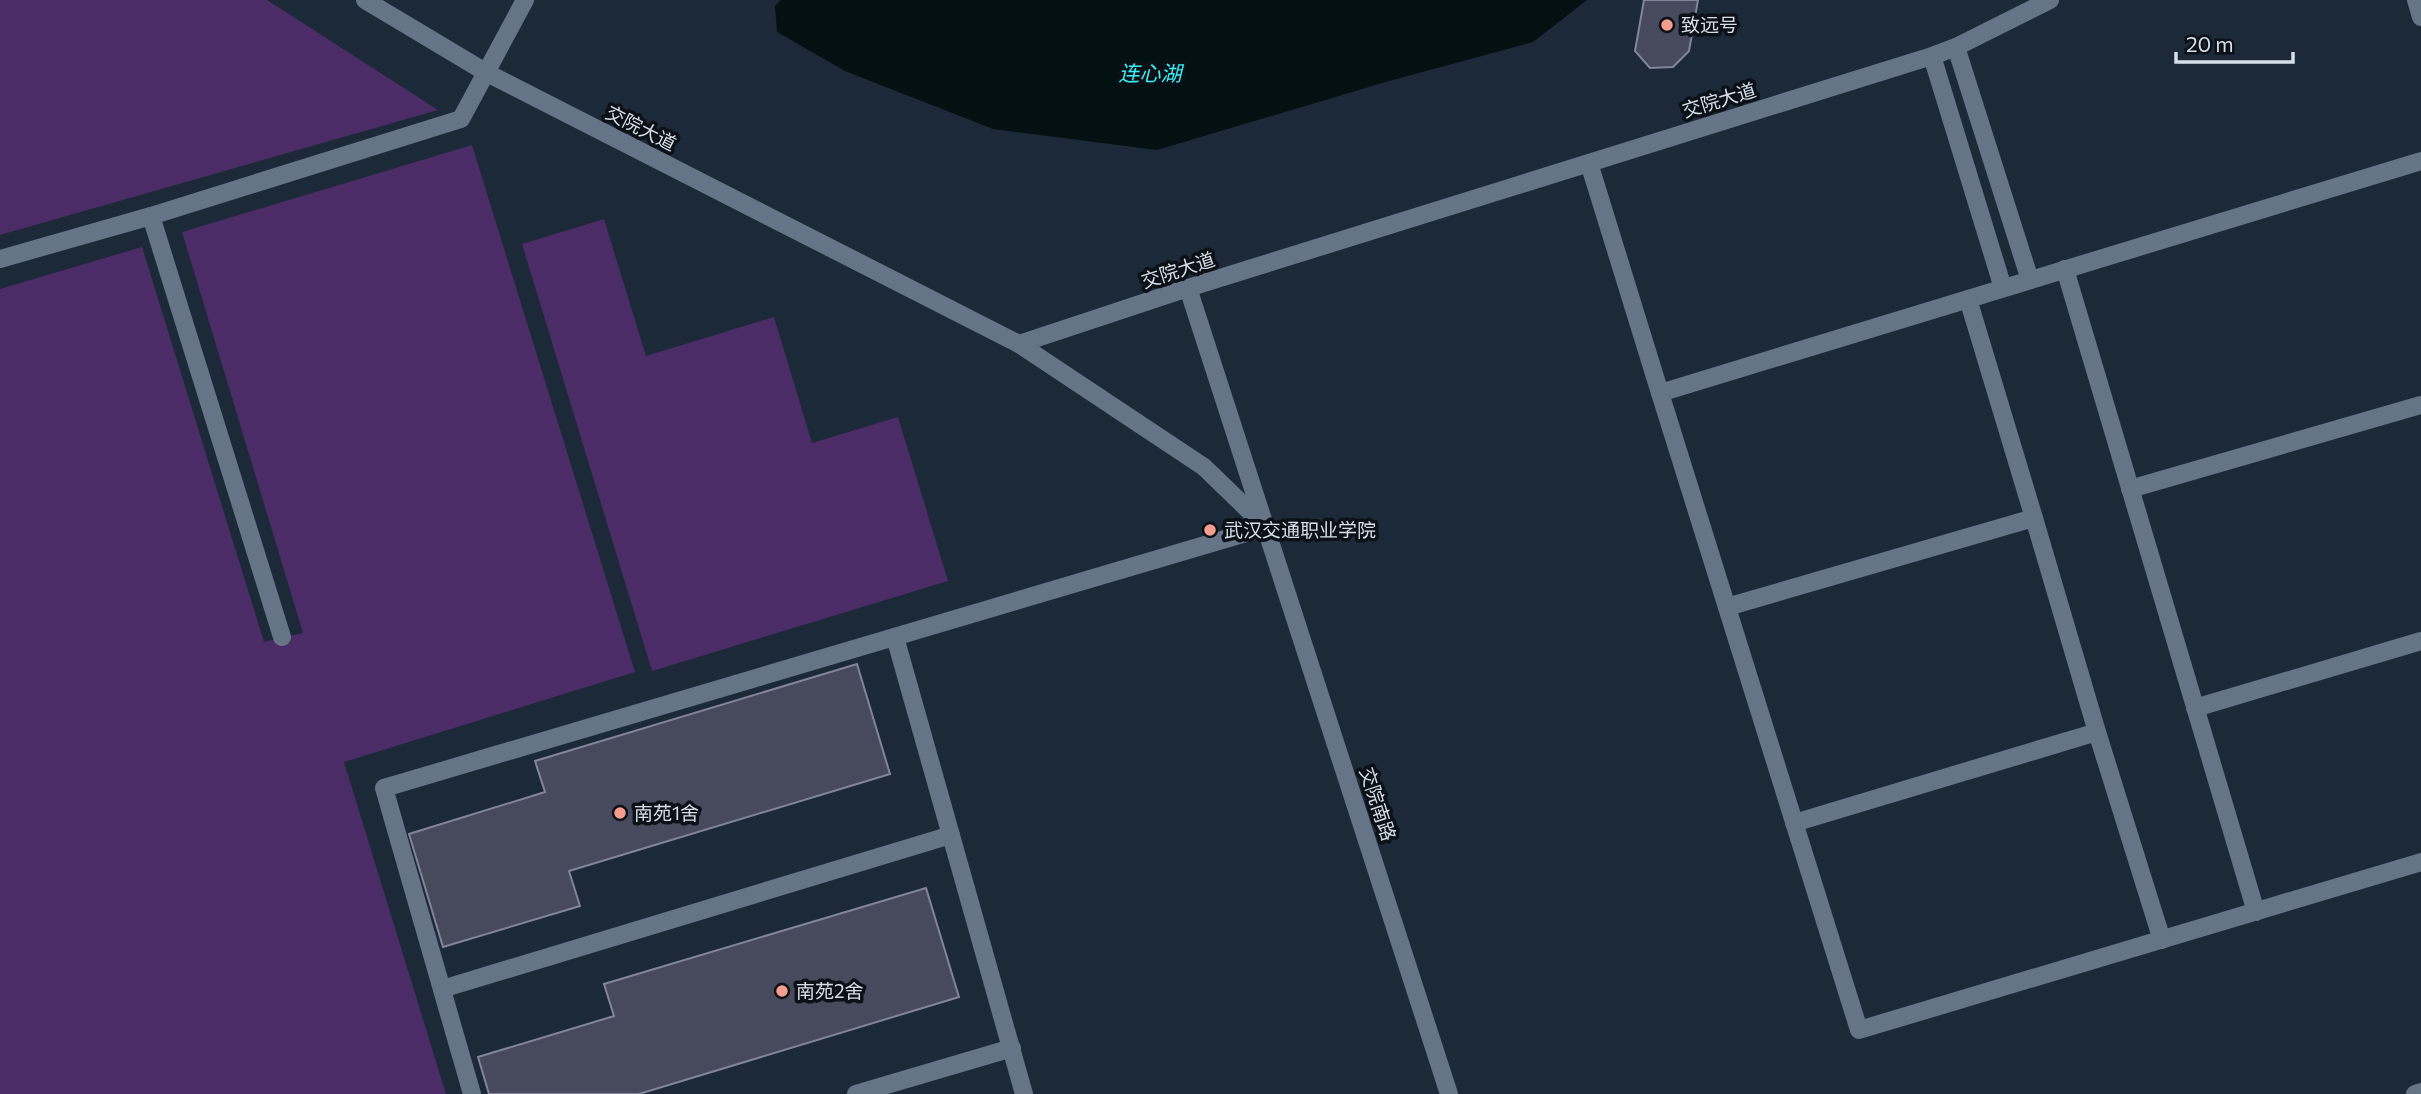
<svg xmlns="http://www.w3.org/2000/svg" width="2421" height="1094" font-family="Commissioner,'Noto Sans SC',sans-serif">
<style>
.green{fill:#4c2c66}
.water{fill:#031112}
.building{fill:#474a5d;stroke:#82849a;stroke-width:2}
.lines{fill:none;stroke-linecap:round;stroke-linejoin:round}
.service{stroke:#657486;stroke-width:18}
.tertiary{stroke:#657486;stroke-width:18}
.poi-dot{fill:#f59d8f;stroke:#0c1118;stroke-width:2.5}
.labels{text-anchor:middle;stroke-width:7;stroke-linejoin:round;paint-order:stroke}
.poi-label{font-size:19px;fill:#d6dfe9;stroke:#0c1118;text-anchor:start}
.street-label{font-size:19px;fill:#d6dfe9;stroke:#0c1118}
.water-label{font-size:21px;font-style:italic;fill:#3bf0f5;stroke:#0c1118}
</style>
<rect width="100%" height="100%" fill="#1c2938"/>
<g class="green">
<path d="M0,0H267L438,110L0,235Z"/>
<path d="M472,145L635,672L344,762L446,1094H0V289L142,247L264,642L303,633L182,232Z"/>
<path d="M604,219L646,356L774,317L812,443L898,417L948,581L652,671L522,244Z"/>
</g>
<path class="water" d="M781,0H1587L1533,42L1389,81L1157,150L993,129L845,71L777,32L775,6Z"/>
<g class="building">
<path d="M1644,0H1698L1689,51L1673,67L1650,68L1635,51Z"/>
<path d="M857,664L890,774L569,871L580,906L443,947L409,834L545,792L535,761Z"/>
<path d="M926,888L959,997L639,1094H489L478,1057L614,1016L604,984Z"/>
</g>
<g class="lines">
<g class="service">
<path d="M365,0L487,73L1019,344L1204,467L1266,527L384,788L472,1094"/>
<path d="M2416,0L2421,17"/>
<path d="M1956,47L2030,280"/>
<path d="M1932,56L2003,288"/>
<path d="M1589,163L1660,393L2421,161"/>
<path d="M151,216L282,637"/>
<path d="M0,259L151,216L461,119L525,0"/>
<path d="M2065,269L2256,912"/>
<path d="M1188,288L1449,1094"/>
<path d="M1968,299L2034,518"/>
<path d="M1019,344L1188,288L1932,56L1956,47L2050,0"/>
<path d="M1660,393L1859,1030L2421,862"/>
<path d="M2130,489L2421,405"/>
<path d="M1727,607L2034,518L2097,732"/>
<path d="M895,637L1024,1094"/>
<path d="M2195,708L2421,641"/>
<path d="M1794,823L2097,732L2162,940"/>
<path d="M442,989L951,835"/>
<path d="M856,1094L1012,1048"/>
</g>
<path class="tertiary" d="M2415,1094L2421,1092"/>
</g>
<g class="poi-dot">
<circle cx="1667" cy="25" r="7"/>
<circle cx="1210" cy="530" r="7"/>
<circle cx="620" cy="813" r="7"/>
<circle cx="782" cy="991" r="7"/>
</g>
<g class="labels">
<g class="poi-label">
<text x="1681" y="32">致远号</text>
<text x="1224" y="537">武汉交通职业学院</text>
<text x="634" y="820">南苑1舍</text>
<text x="796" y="998">南苑2舍</text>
</g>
<g class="street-label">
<text transform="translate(1719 100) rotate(-17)" y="7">交院大道</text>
<text transform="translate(641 128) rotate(27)" y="7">交院大道</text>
<text transform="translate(1178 270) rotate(-18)" y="7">交院大道</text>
<text transform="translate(1378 804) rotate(72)" y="7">交院南路</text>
</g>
<g class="water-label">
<text x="1150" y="81">连心湖</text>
</g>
</g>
<path d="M2176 52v10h117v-10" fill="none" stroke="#d6dfe9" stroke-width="3.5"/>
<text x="2186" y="52" font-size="21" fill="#d6dfe9" stroke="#0c1118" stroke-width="5" paint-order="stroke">20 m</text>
</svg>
